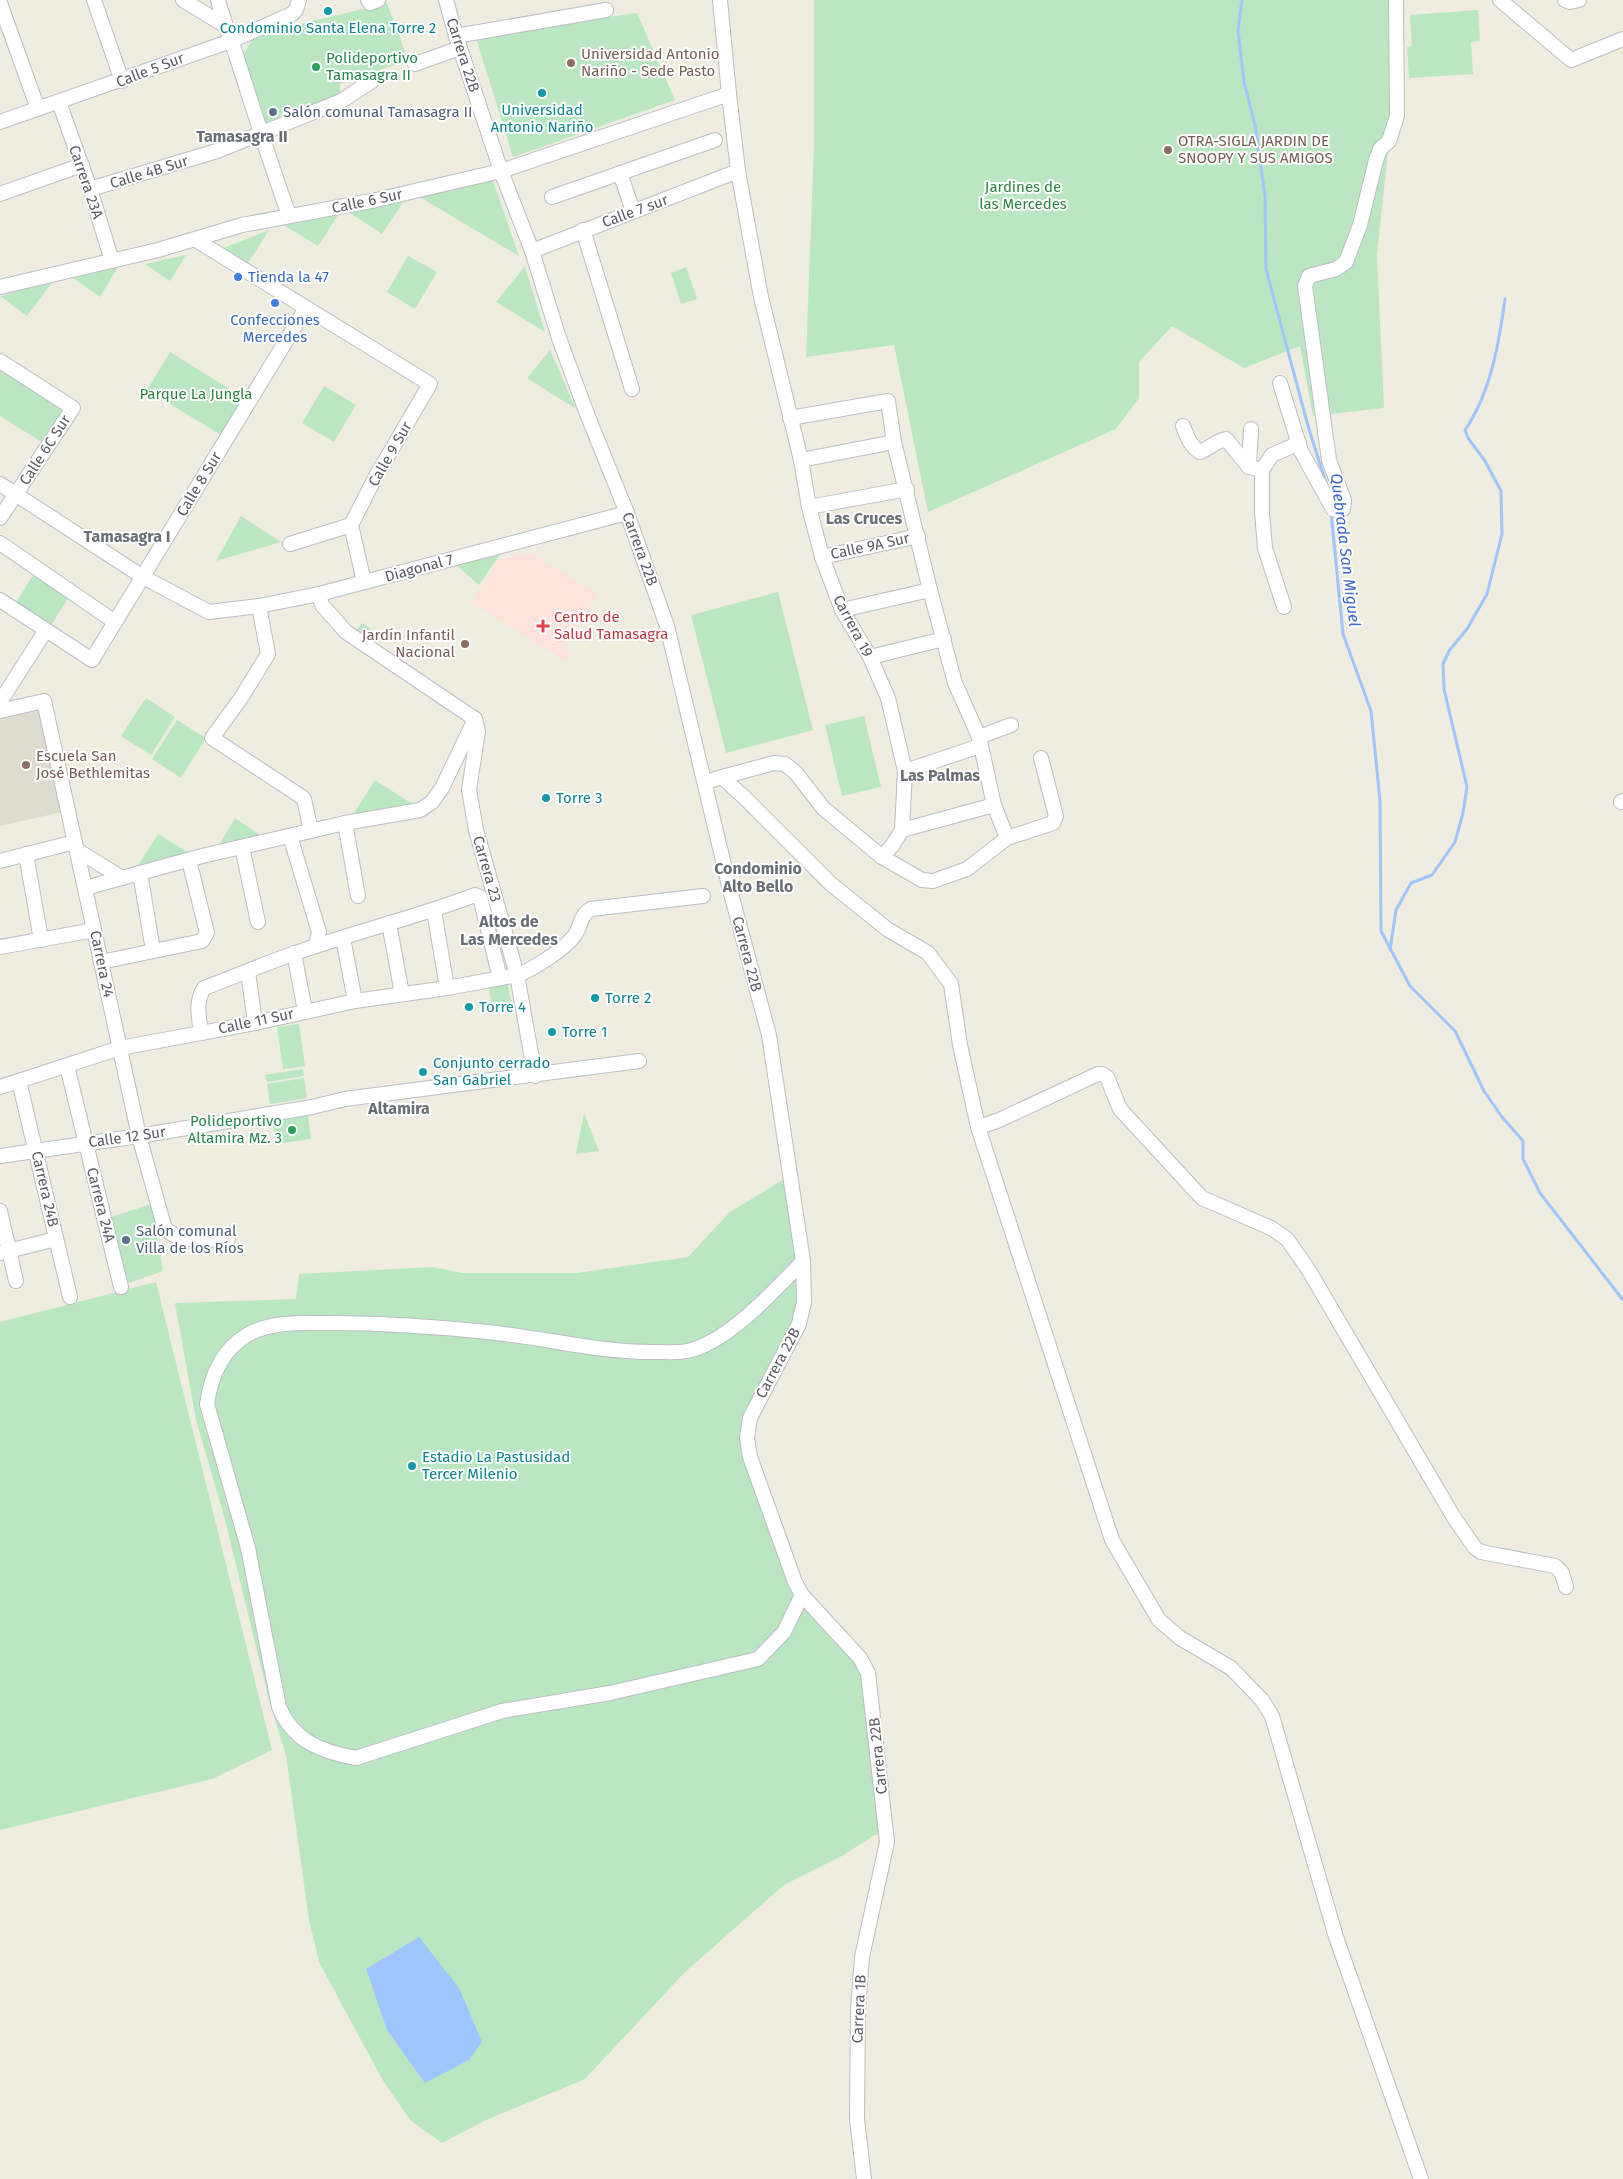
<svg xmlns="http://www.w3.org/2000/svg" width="1623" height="2179" font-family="'Fira Sans',sans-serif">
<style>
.education{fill:#dddccf}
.medical{fill:#fde3da}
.green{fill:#bae7c2}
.water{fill:#9fc5ff}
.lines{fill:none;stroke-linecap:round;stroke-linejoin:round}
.stream{stroke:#9fc5ff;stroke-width:3}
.minor-casing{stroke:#bbbdc3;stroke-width:16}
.minor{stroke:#fff;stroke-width:14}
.culture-dot{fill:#0f9aa8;stroke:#fff;stroke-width:2}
.education-dot{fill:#8d6e63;stroke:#fff;stroke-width:2}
.leisure-dot{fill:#2e9e5b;stroke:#fff;stroke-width:2}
.service-dot{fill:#5c6f8a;stroke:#fff;stroke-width:2}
.shop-dot{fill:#3f7fe0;stroke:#fff;stroke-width:2}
.health-dot{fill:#e0444e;stroke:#fff;stroke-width:2}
.labels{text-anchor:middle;stroke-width:4;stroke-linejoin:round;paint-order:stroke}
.culture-label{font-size:15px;fill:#0d838f;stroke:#fff;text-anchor:start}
.education-label{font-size:15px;fill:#785e54;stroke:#fff;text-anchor:start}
.street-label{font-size:15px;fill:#595c63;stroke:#fff}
.leisure-label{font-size:15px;fill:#27864d;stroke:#fff;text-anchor:start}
.service-label{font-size:15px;fill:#4e5e75;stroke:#fff;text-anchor:start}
.park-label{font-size:15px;fill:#2e8540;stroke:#fff}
.shop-label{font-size:15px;fill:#366cbe;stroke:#fff;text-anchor:start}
.health-label{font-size:15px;fill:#be3a42;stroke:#fff;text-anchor:start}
.neighbourhood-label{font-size:16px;font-weight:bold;fill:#6a6e75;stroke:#fff}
.water-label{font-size:16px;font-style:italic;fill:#3968cb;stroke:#fff}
</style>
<rect width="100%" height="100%" fill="#eeede0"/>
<path class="education" d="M42,709L62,812L0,826V718Z"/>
<path class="medical" d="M531,553L597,594L563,649L572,655L567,662L472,603L499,560Z"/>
<g class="green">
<path d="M814,0H1390L1392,113L1377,255L1384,408L1313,416L1300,346L1244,368L1172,326L1139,362V398L1116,429L928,512L894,345L806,357L814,144Z"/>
<path d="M387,3L408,60L340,84V94L261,128L241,58L255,35Z"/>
<path d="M1478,10L1480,41L1471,42L1473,74L1409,78L1407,47L1412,46L1410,15Z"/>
<path d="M637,13L675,100L513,157L476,38L491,33Z"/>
<path d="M493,181L519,256L418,196Z"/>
<path d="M407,196L382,234L347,211Z"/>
<path d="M338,215L318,246L282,224Z"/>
<path d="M269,230L246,267L221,249Z"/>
<path d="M186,255L170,281L145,264Z"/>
<path d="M408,256L437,272L415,309L387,292Z"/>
<path d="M525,266V267L545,332L496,302Z"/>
<path d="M118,267L100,297L73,278Z"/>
<path d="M686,267L697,299L681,304L671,273Z"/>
<path d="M53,281L27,316L0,296Z"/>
<path d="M550,350L576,409L527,378Z"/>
<path d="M170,352L244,398L221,435L147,390Z"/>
<path d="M0,365L68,407L45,444L0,416Z"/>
<path d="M324,386L356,405L334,442L302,423Z"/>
<path d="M241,516L281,542L216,561Z"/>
<path d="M501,553L479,585L455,564Z"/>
<path d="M36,570L70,595L50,627L14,606Z"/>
<path d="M778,592L813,730L726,753L691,615Z"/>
<path d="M362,623L376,632L374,639H370L366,634L358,632L357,629Z"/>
<path d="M146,698L175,717L151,755L121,736Z"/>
<path d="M864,716L881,787L842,796L825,725Z"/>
<path d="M177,720L206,738L181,778L152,759Z"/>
<path d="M375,780L417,807L349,821Z"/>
<path d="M235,818L266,839L215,852Z"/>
<path d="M158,834L194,856L137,867Z"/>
<path d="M507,980L512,1007L493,1011L488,983Z"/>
<path d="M299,1024L305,1066L283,1069L277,1027Z"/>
<path d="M303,1069L304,1076L267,1082L265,1075Z"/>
<path d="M304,1078L307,1098L270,1104L267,1084Z"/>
<path d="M584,1113L599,1151L576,1154Z"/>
<path d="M308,1115L311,1139L276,1144L272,1120Z"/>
<path d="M791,1175L804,1302L747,1438L795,1582L860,1658L886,1833L873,1836L842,1856L784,1885L685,1972L585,2079L486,2120L442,2143L410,2120L382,2079L319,1962L309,1920L286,1755L270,1704L224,1516L196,1420L175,1303L296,1299L299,1274L432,1267L462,1273H577L688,1257L730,1212Z"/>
<path d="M152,1204L163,1271L123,1285L107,1218Z"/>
<path d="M156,1282L272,1750L212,1779L0,1830V1322Z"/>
</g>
<path class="water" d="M419,1937L459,1988L482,2042L469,2060L425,2083L387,2030L366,1969Z"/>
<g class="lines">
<g class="stream">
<path d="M1242,0L1238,31L1244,82L1255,125L1265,196L1266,269L1308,426L1328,489"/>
<path d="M1331,512L1343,634L1371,711L1380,801L1381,931L1410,986L1455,1031L1484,1091L1502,1117L1523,1141V1159L1540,1193L1623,1300"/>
<path d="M1390,950L1396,910L1411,883L1432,875L1455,842L1463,813L1467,787L1444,689L1443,664L1449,651L1467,629L1487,594L1502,534L1501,491L1485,461L1468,438L1465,430C1491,392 1499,343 1505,299"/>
</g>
<defs>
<g id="minor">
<path d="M94,0L122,81"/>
<path d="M183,0L224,25"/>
<path d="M218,0C223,20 231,39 237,58C254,111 270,163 289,215"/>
<path d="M368,0L370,3L378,0"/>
<path d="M446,0L456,36L501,171L532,251L559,338L587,414L627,513L667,626L730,890L769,1035L803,1261L804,1302L799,1324L750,1418L747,1438L750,1457L795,1582L802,1595L860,1658L868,1673L887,1842L862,1957L858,2009L857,2119L864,2179"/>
<path d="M720,0L729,94L738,171L761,297L801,460L809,507L822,557L842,610L870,657L888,698L905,771L902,830L892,846L882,857"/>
<path d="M1500,0L1571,60L1623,39"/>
<path d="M1565,0L1570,2L1579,0"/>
<path d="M0,3L38,109"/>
<path d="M456,36L606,10"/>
<path d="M415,64L460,48"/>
<path d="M59,102L90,189L112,261"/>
<path d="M0,122L231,41L292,14L296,10L299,0"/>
<path d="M620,173L633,211"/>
<path d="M90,189L217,151L341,101L372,81"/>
<path d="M0,194L82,165"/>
<path d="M552,197L715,140"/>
<path d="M583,230L632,389"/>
<path d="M196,240L430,384L375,478L351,525"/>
<path d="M532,251L738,171"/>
<path d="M0,287L158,250L242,225L376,200L501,171L729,94"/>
<path d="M0,361L73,408L0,518"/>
<path d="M1280,383L1301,451L1333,509L1339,511L1343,509L1344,500L1329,460L1305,286L1309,276L1336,269L1346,262L1360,225L1376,160L1380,149L1389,141L1397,116L1396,0"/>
<path d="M790,418L888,401L894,442L930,590L955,683L979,737L994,805L1007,838"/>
<path d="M1183,426C1187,436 1190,446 1200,452C1210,448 1216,441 1226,439L1249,467L1262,470"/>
<path d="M801,460L894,442"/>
<path d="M1249,467L1251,429"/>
<path d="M0,484L143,577L209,612L259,606L319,594L627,513"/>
<path d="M809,507L907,489"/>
<path d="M351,525L364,582"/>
<path d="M0,543L115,622"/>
<path d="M290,544L351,525"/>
<path d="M822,557L918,536"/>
<path d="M319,594L322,605L346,632L475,719"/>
<path d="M0,600L92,660L306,308"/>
<path d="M259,606L268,654L241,698L212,738L302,797L304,799L311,831"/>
<path d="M1284,607L1265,548L1262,512V470L1272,455L1299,443"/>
<path d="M842,610L930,590"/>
<path d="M870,657L944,639"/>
<path d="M0,702L46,630"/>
<path d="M0,711L44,701L139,1136L164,1226C176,1245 209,1239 228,1239"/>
<path d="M475,719L478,731L469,790L476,830L517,975L535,1076"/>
<path d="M979,737L1011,725"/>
<path d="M905,771L980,746"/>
<path d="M722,777L774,763L785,764L796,773L823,808L882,857L922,880L933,881L967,869L1007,838L1053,823L1056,816L1041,758"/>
<path d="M706,782L722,777L746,799L831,884L887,929L928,953L951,984L960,1045L978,1127L1112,1540L1159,1620L1180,1638L1231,1668L1262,1700L1272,1716L1336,1937L1421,2179"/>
<path d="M1621,802L1623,801"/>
<path d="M345,823L358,896"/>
<path d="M902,830L994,805"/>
<path d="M290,836L319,932L316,946"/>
<path d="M242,847L258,922"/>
<path d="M77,850L122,878"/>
<path d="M26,854L41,940"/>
<path d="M0,861L75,842"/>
<path d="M140,873L153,950"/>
<path d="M85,888L202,856L345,823L420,810L432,802L442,788L475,719"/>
<path d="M434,911L447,988"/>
<path d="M389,923L402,994"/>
<path d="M343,938L355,1001"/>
<path d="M0,947L94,930"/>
<path d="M294,953L305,1011"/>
<path d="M101,962L202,941L207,933L189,860"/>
<path d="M248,972L255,1023"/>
<path d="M201,1033C199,1017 195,1002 204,988C234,977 263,964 293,954C353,932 415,918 475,895L480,897L500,978"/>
<path d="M67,1066L121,1287"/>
<path d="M19,1081L70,1297"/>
<path d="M0,1087L120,1048L255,1023L355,1001L447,988L517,975C532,970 565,949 575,935C581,926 580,915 591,909L703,896"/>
<path d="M978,1127L997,1121L1098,1074H1102L1107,1077L1120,1109L1202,1198L1271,1228L1287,1239L1308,1269L1453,1516L1475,1548L1481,1552L1555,1566L1562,1573L1566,1587"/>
<path d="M0,1156L139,1136L312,1107L345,1099L639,1061"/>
<path d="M0,1211L16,1281"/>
<path d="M0,1253L56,1239"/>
<path d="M802,1595L784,1632L758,1659L610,1693L502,1711L356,1758C322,1752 293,1741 279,1707L248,1548L207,1404C211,1375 222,1350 247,1335C270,1321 304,1323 329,1323C384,1323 441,1327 496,1333C550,1339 603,1353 657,1352C667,1352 678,1353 687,1351C727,1343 775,1290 803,1261"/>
</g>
</defs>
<use href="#minor" class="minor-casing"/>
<use href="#minor" class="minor"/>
</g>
<g class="culture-dot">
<circle cx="328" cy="11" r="5"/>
<circle cx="542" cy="93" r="5"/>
<circle cx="546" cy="798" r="5"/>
<circle cx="595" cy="998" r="5"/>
<circle cx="469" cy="1007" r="5"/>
<circle cx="552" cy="1032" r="5"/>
<circle cx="423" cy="1072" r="5"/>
<circle cx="412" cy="1466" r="5"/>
</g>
<g class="education-dot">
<circle cx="571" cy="63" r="5"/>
<circle cx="1168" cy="150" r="5"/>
<circle cx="465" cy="644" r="5"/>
<circle cx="26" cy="765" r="5"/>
</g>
<g class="leisure-dot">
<circle cx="316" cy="67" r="5"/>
<circle cx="292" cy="1130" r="5"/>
</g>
<g class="service-dot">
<circle cx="273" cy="112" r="5"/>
<circle cx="126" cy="1240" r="5"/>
</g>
<g class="shop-dot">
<circle cx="238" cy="277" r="5"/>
<circle cx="275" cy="303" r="5"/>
</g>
<path class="health-dot" d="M540.5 618.5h5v5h5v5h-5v5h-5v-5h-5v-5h5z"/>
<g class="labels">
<g class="culture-label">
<text x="328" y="33" text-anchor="middle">Condominio Santa Elena Torre 2</text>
<text x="542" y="115" text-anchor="middle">Universidad<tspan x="542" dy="17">Antonio Nariño</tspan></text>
<text x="556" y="803">Torre 3</text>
<text x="605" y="1003">Torre 2</text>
<text x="479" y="1012">Torre 4</text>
<text x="562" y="1037">Torre 1</text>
<text x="433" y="1068">Conjunto cerrado<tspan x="433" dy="17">San Gabriel</tspan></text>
<text x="422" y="1462">Estadio La Pastusidad<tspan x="422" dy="17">Tercer Milenio</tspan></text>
</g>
<g class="education-label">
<text x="581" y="59">Universidad Antonio<tspan x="581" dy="17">Nariño - Sede Pasto</tspan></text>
<text x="1178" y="146">OTRA-SIGLA JARDIN DE<tspan x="1178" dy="17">SNOOPY Y SUS AMIGOS</tspan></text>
<text x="455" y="640" text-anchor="end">Jardín Infantil<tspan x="455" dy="17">Nacional</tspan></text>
<text x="36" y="761">Escuela San<tspan x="36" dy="17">José Bethlemitas</tspan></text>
</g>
<g class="street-label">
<text transform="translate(463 55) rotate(72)" y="5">Carrera 22B</text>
<text transform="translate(150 70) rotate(-21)" y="5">Calle 5 Sur</text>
<text transform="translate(149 172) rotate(-17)" y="5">Calle 4B Sur</text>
<text transform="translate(86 182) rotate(71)" y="5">Carrera 23A</text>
<text transform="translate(367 201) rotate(-12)" y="5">Calle 6 Sur</text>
<text transform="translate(635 211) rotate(-20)" y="5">Calle 7 sur</text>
<text transform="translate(45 450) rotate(-57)" y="5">Calle 6C Sur</text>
<text transform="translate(390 454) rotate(-60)" y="5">Calle 9 Sur</text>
<text transform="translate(199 484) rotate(-59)" y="5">Calle 8 Sur</text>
<text transform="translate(870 546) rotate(-12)" y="5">Calle 9A Sur</text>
<text transform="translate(640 549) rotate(70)" y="5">Carrera 22B</text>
<text transform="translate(419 568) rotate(-15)" y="5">Diagonal 7</text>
<text transform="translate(853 626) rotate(62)" y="5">Carrera 19</text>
<text transform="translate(487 869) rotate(74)" y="5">Carrera 23</text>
<text transform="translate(747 954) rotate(75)" y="5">Carrera 22B</text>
<text transform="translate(102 964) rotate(78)" y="5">Carrera 24</text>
<text transform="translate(256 1021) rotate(-12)" y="5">Calle 11 Sur</text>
<text transform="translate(127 1137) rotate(-8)" y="5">Calle 12 Sur</text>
<text transform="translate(45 1189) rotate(77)" y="5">Carrera 24B</text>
<text transform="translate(101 1205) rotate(76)" y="5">Carrera 24A</text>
<text transform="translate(778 1363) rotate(-62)" y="5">Carrera 22B</text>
<text transform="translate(878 1756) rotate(-96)" y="5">Carrera 22B</text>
<text transform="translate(859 2009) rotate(-87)" y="5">Carrera 1B</text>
</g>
<g class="leisure-label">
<text x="326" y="63">Polideportivo<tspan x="326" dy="17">Tamasagra II</tspan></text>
<text x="282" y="1126" text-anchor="end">Polideportivo<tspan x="282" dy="17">Altamira Mz. 3</tspan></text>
</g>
<g class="service-label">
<text x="283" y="117">Salón comunal Tamasagra II</text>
<text x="136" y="1236">Salón comunal<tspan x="136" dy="17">Villa de los Ríos</tspan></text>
</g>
<g class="park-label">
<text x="1023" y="192">Jardines de<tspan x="1023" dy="17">las Mercedes</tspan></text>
<text x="196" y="399">Parque La Jungla</text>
</g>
<g class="shop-label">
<text x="248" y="282">Tienda la 47</text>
<text x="275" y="325" text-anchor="middle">Confecciones<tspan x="275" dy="17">Mercedes</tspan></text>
</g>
<g class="health-label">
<text x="554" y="622">Centro de<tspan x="554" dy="17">Salud Tamasagra</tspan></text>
</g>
<g class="neighbourhood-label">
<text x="242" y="142">Tamasagra II</text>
<text x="864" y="524">Las Cruces</text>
<text x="127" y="542">Tamasagra I</text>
<text x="940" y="781">Las Palmas</text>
<text x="758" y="874">Condominio<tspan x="758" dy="18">Alto Bello</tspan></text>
<text x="509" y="927">Altos de<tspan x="509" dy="18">Las Mercedes</tspan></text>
<text x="399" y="1114">Altamira</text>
</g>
<g class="water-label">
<text transform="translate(1346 550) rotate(83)" y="6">Quebrada San Miguel</text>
</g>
</g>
</svg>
